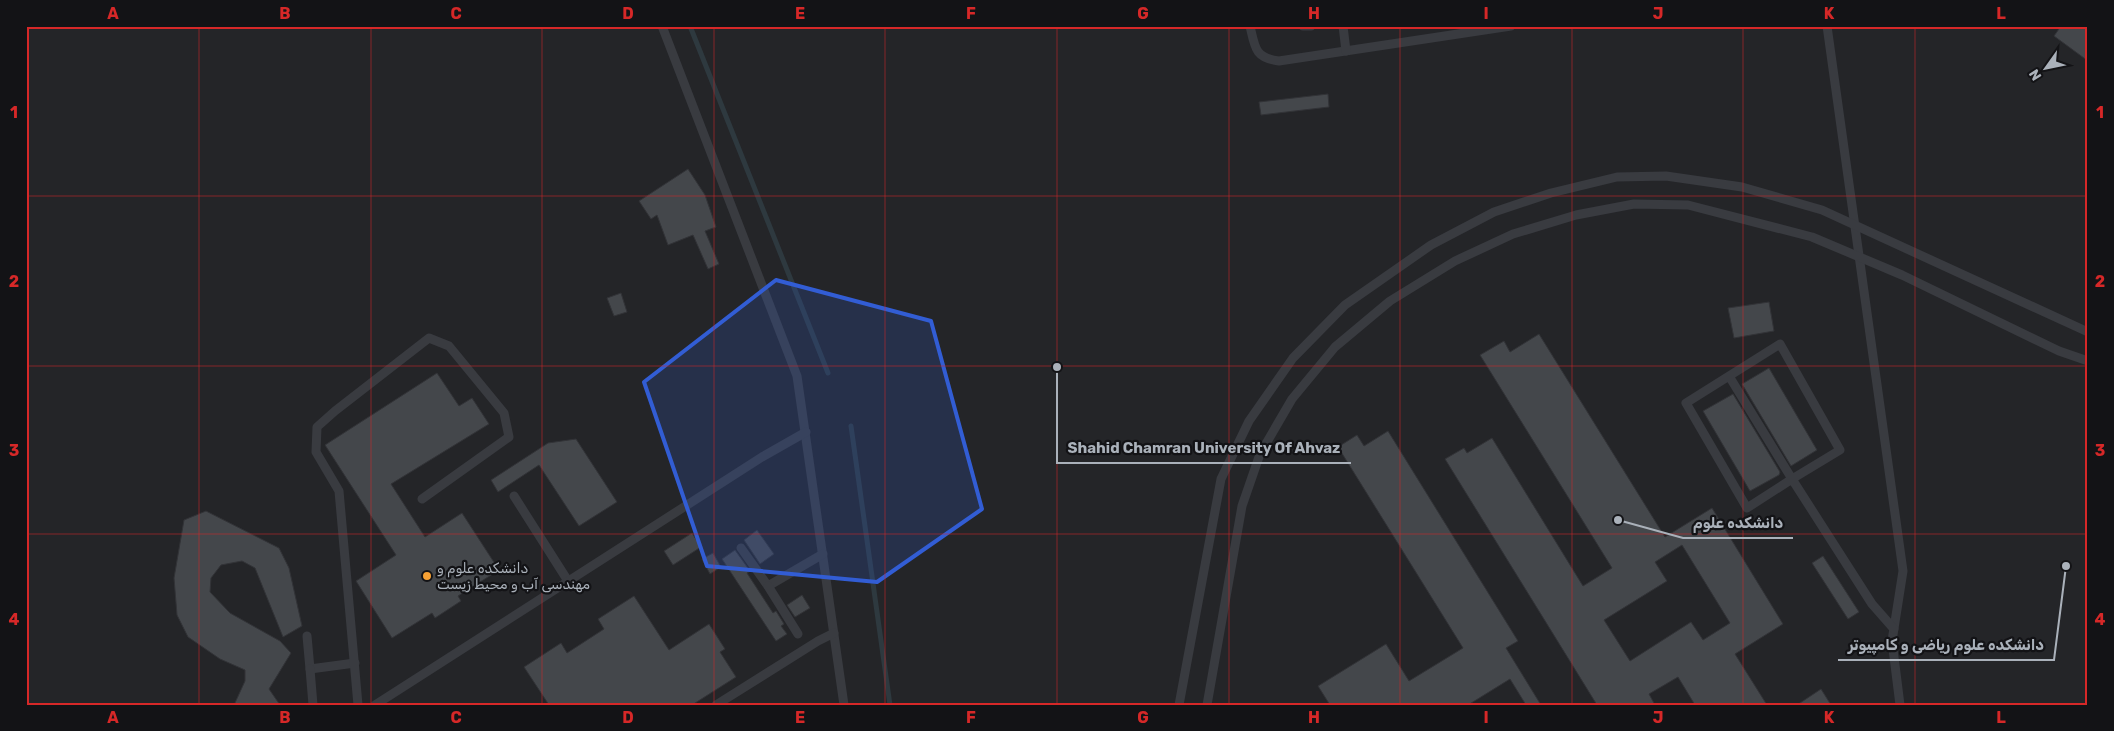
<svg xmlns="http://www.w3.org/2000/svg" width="2114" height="731" font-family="Rubik,'Noto Naskh Arabic',sans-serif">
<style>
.built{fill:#242528}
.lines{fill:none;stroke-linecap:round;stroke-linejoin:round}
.stream{stroke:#2e393f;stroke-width:5}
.building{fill:#44474b;stroke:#323337;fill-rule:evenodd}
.lane{stroke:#393b40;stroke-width:9}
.marked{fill:#325dd4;fill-opacity:0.2;stroke:#325dd4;stroke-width:4;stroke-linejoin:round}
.grid{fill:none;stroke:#d62828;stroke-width:1;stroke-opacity:0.55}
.poi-dot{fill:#f7a134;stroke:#131316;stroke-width:2}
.labels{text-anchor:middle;stroke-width:4.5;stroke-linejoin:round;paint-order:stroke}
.poi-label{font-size:14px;fill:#aab1ba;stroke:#131316;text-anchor:start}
.leader{fill:none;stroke:#aab1ba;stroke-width:2}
.callout-dot{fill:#aab1ba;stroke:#131316;stroke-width:2}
.callout-label{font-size:15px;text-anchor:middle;font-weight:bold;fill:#aab1ba;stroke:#131316;stroke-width:4.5;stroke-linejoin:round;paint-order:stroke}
.neatline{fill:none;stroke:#d62828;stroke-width:2}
.grid-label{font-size:16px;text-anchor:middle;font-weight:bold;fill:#d62828}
</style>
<rect width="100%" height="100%" fill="#18181b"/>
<path class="built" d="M44,26H2088V705H26V29Z"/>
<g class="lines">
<g class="stream">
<path d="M690,26L828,373"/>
<path d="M851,426L890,705"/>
</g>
</g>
<g class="building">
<path d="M2061,26H2088V61L2054,36Z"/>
<path d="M1328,94L1329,107L1261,115L1259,102Z"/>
<path d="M688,169L705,195L716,227L705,231L719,264L708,269L693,235L668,245L657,215L651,219L639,201Z"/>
<path d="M621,293L627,312L614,316L607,298Z"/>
<path d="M1769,302L1774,331L1734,338L1728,308Z"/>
<path d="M1539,334L1665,537L1712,508L1783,624L1735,654L1767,705H1695L1678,677L1649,694L1655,705H1597L1445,459L1464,448L1467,453L1492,438L1583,586L1612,568L1480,355L1504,341L1510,352ZM1682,545L1730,623L1703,640L1691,622L1630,661L1604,620L1667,581L1655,562Z"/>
<path d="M1769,368L1817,450L1791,466L1742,384Z"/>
<path d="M437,373L459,406L472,398L489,424L391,484L425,537L462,513L499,570L458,596L461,601L435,618L432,613L392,638L356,581L396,555L325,445Z"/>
<path d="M1733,394L1780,472L1779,475L1750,491L1703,411Z"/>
<path d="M1388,431L1518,641L1506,648L1541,705H1526L1510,679L1468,705H1330L1318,686L1386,644L1409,681L1463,648L1338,447L1357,435L1364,446Z"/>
<path d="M576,439L617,502L579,526L539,465L498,492L491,480L548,443Z"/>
<path d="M206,511L279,548L289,568L302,626L283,637L255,568L242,561L221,565L211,578L210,592L230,613L280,641L291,653L269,689L280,705H234L245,681V670L220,659L188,637L177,615L174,578L184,520Z"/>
<path d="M757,530L774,554L760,564L744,540Z"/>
<path d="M692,533L701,547L673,565L664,551Z"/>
<path d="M735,550L750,571L747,573L773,613L776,611L784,624L781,626L787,634L776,641L722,559Z"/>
<path d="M713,553L721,567L710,574L702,559Z"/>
<path d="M1823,556L1859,612L1848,619L1812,563Z"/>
<path d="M802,595L810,608L795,617L787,605Z"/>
<path d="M634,596L669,650L709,624L725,649L720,652L736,677L692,705H549L524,667L561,643L567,653L604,629L598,619Z"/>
<path d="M1821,689L1831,705H1797Z"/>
</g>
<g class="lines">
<g class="lane">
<path d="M662,26L797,376L844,705"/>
<path d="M1250,26C1255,48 1255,58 1279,61L1511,26"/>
<path d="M1303,26H1311"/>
<path d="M1343,26L1346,51"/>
<path d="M1827,26L1903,571L1892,641L1900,705"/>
<path d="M1729,376L1792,479L1747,508L1686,403L1780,344L1840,450L1792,479L1872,604L1894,629"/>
<path d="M514,496L568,581"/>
<path d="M741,548L768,586L823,554"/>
<path d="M768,586L798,634"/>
<path d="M307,636L310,669L355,663"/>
<path d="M310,669L313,705"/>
<path d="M358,705L339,491L316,452L317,427L335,411L429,338L449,346L504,413L509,437L422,499"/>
<path d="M375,705L762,457L806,432"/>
<path d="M716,705L818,641L834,633"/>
<path d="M1179,705L1221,479L1249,421L1293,358L1345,305L1431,245L1494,212L1551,193L1617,177L1666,176L1742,187L1822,210L2088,332"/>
<path d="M1207,705L1242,506L1260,454L1292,399L1335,347L1390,301L1455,261L1513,234L1576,215L1634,204L1688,205L1812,237L1902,275L2059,351L2088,361"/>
</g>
</g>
<path class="marked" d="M776,280L931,321L982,509L877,582L707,566L644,382Z"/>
<path class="grid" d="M199,26V705M371,26V705M542,26V705M714,26V705M885,26V705M1057,26V705M1229,26V705M1400,26V705M1572,26V705M1743,26V705M1915,26V705M26,196H2088M26,366H2088M26,534H2088"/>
<circle class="poi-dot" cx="427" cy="576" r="5"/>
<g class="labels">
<g class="poi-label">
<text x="437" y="573">دانشکده علوم و<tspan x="437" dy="16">مهندسی آب و محیط زیست</tspan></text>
</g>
</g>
<path class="leader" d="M1057 367L1057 463H1351M1618 520L1683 538H1793M2066 566L2054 660H1838"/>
<g class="callout-dot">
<circle cx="1057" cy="367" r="5"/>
<circle cx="1618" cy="520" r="5"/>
<circle cx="2066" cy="566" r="5"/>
</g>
<g class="callout-label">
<text x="1204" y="453">Shahid Chamran University Of Ahvaz</text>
<text x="1738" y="528">دانشکده علوم</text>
<text x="1946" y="650">دانشکده علوم ریاضی و کامپیوتر</text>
</g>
<rect width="2114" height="731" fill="none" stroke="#131316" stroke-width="55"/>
<g transform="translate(2046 68) rotate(237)" stroke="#131316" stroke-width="4" paint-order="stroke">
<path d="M0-4L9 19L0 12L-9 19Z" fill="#aab1ba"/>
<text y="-8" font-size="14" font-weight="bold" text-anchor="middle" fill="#aab1ba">N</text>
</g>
<rect x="28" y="28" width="2058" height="676" class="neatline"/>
<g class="grid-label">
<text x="113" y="19">A</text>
<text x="285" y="19">B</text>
<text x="456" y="19">C</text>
<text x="628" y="19">D</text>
<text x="800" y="19">E</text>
<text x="971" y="19">F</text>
<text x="1143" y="19">G</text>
<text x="1314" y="19">H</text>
<text x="1486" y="19">I</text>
<text x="1658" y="19">J</text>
<text x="1829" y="19">K</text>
<text x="2001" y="19">L</text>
<text x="14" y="118">1</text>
<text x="2100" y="118">1</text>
<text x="14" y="287">2</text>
<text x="2100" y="287">2</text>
<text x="14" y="456">3</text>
<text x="2100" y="456">3</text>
<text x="14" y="625">4</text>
<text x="2100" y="625">4</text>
<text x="113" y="723">A</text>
<text x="285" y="723">B</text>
<text x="456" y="723">C</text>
<text x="628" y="723">D</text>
<text x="800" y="723">E</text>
<text x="971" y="723">F</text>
<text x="1143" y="723">G</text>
<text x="1314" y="723">H</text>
<text x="1486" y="723">I</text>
<text x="1658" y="723">J</text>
<text x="1829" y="723">K</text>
<text x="2001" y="723">L</text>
</g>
</svg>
